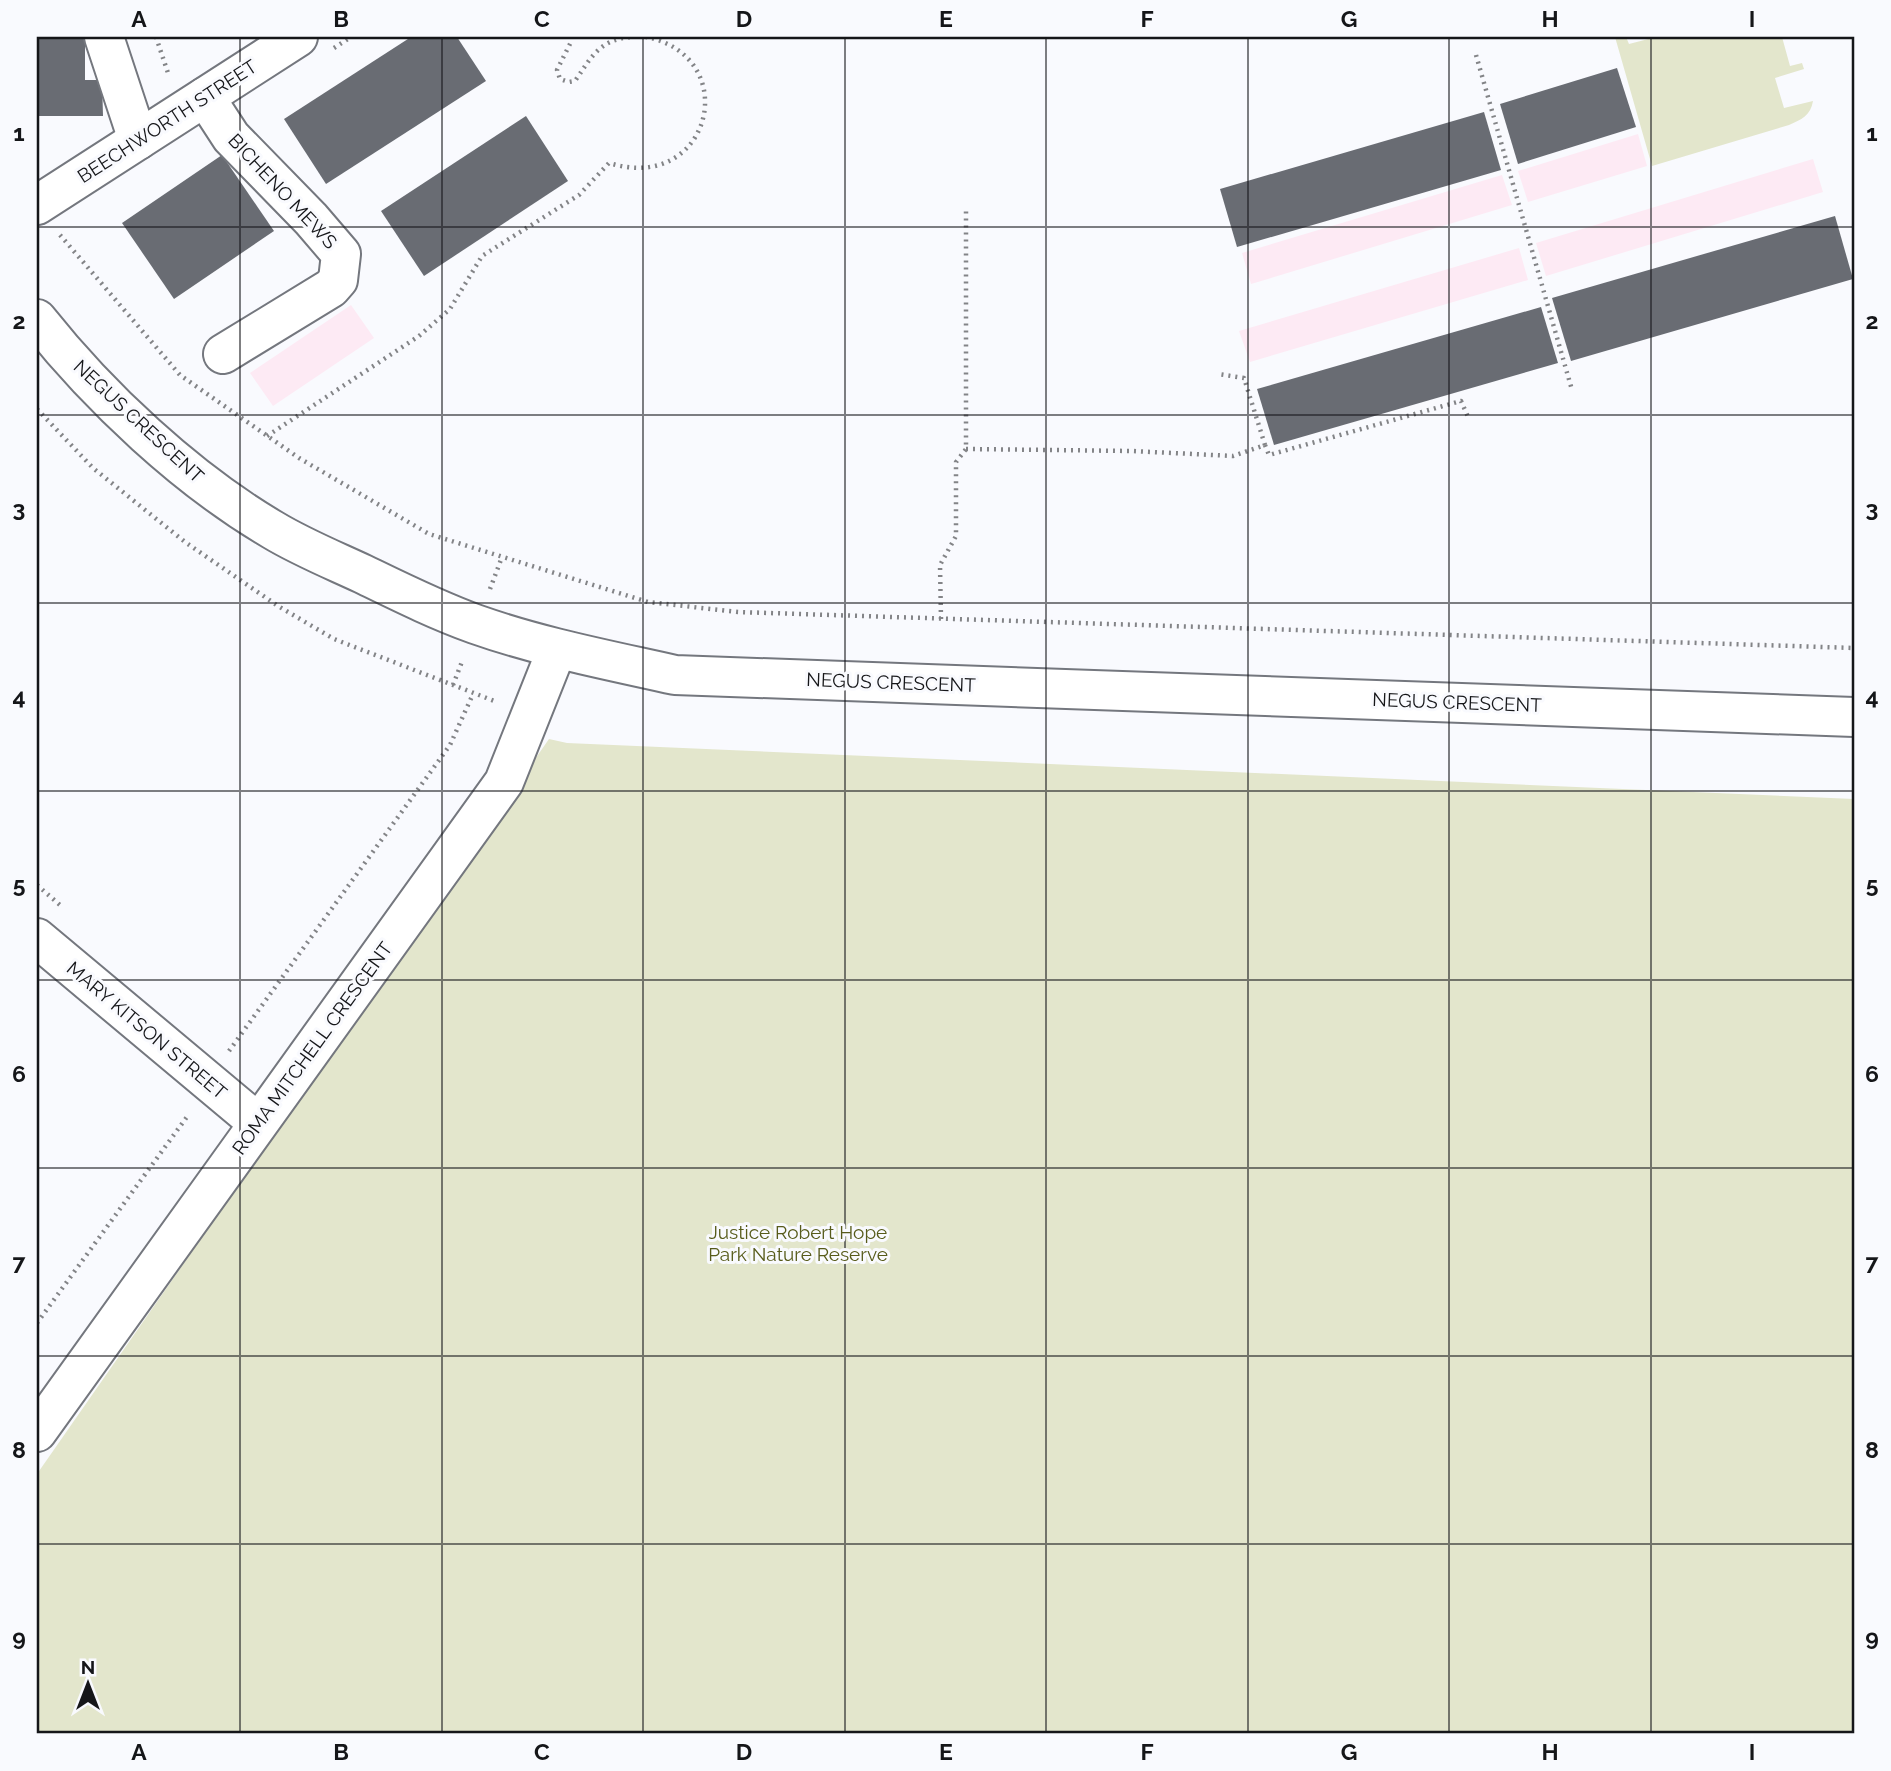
<svg xmlns="http://www.w3.org/2000/svg" width="1891" height="1771" font-family="Raleway,sans-serif">
<style>
.industrial{fill:#fdeaf4}
.green{fill:#e3e6cc}
.building{fill:#696c73}
.lines{fill:none;stroke-linecap:round;stroke-linejoin:round}
.street-casing{stroke:#74777e;stroke-width:42}
.path{stroke:#838487;stroke-width:4.5;stroke-dasharray:2 5;stroke-linecap:butt}
.street{stroke:#fff;stroke-width:38}
.grid{fill:none;stroke:#151619;stroke-width:2;stroke-opacity:0.55}
.labels{text-anchor:middle;stroke-width:6;stroke-linejoin:round;paint-order:stroke}
.street-label{font-size:19px;fill:#151619;stroke:#f9fafe}
.park-label{font-size:19px;fill:#575b1a;stroke:#f9fafe}
.neatline{fill:none;stroke:#151619;stroke-width:2.5}
.grid-label{font-size:23px;text-anchor:middle;font-weight:bold;fill:#151619}
</style>
<rect width="100%" height="100%" fill="#f9fafe"/>
<g class="industrial">
<path d="M1638,134L1647,166L1528,202L1518,171Z"/>
<path d="M1813,159L1823,192L1546,276L1536,243Z"/>
<path d="M1502,175L1512,205L1251,284L1242,253Z"/>
<path d="M1519,248L1528,280L1250,362L1239,331Z"/>
<path d="M351,305L374,338L273,406L250,373Z"/>
</g>
<g class="green">
<path d="M1615,37H1626L1629,44L1656,37H1782L1790,66L1802,63L1804,69L1775,78L1784,108L1813,101C1811,115 1801,120 1789,125L1652,166Z"/>
<path d="M549,739L567,743L1854,799V1734H37V1474Z"/>
</g>
<g class="building">
<path d="M37,37H85V80H102L103,116H37Z"/>
<path d="M411,37H457L486,81L326,184L284,119Z"/>
<path d="M1617,68L1636,127L1518,164L1500,104Z"/>
<path d="M1484,112L1501,170L1237,247L1220,189Z"/>
<path d="M526,116L568,181L424,276L381,211Z"/>
<path d="M222,155L274,231L174,299L122,223Z"/>
<path d="M1835,216L1853,279L1571,361L1552,298Z"/>
<path d="M1541,307L1558,363L1274,445L1257,389Z"/>
</g>
<g class="lines">
<defs>
<g id="street">
<path d="M104,37L138,140"/>
<path d="M205,97L231,137L311,219L341,254L338,280L331,288L223,354"/>
<path d="M37,205L298,37"/>
<path d="M37,319C99,397 186,479 273,530C301,547 333,560 363,574C400,592 436,610 475,624C540,647 608,660 675,675L1854,717"/>
<path d="M37,938L258,1123"/>
<path d="M37,1432L504,782L557,649"/>
</g>
</defs>
<use href="#street" class="street-casing"/>
<g class="path">
<path d="M156,37L168,73L165,74"/>
<path d="M571,37V42L557,70L560,79L569,82L575,81C591,58 599,39 632,37"/>
<path d="M334,48L351,37"/>
<path d="M1476,55L1572,390"/>
<path d="M60,235L180,375L299,458L429,534L648,602L738,612L1854,648"/>
<path d="M37,409L93,468L185,542L278,606L334,639L497,702"/>
<path d="M267,436L419,336L450,309L482,256L579,195L609,163C712,195 744,56 646,37"/>
<path d="M1265,445L1269,455L1461,401L1469,419"/>
<path d="M966,449L1132,451L1233,456L1265,445L1244,378L1218,374"/>
<path d="M490,589L502,557"/>
<path d="M941,619L940,565L956,536V462L966,449V209"/>
<path d="M453,685L463,659"/>
<path d="M37,885L60,905"/>
<path d="M229,1051L450,745L473,694"/>
<path d="M37,1323L189,1114"/>
</g>
<use href="#street" class="street"/>
</g>
<path class="grid" d="M240,37V1734M442,37V1734M643,37V1734M845,37V1734M1046,37V1734M1248,37V1734M1449,37V1734M1651,37V1734M37,227H1854M37,415H1854M37,603H1854M37,791H1854M37,980H1854M37,1168H1854M37,1356H1854M37,1544H1854"/>
<g class="labels">
<g class="street-label">
<text transform="translate(167 121) rotate(-33)" y="7">BEECHWORTH STREET</text>
<text transform="translate(283 191) rotate(47)" y="7">BICHENO MEWS</text>
<text transform="translate(139 421) rotate(43)" y="7">NEGUS CRESCENT</text>
<text transform="translate(891 682) rotate(2)" y="7">NEGUS CRESCENT</text>
<text transform="translate(1457 702) rotate(2)" y="7">NEGUS CRESCENT</text>
<text transform="translate(147 1030) rotate(40)" y="7">MARY KITSON STREET</text>
<text transform="translate(312 1048) rotate(-54)" y="7">ROMA MITCHELL CRESCENT</text>
</g>
<g class="park-label">
<text x="798" y="1239">Justice Robert Hope<tspan x="798" dy="22">Park Nature Reserve</tspan></text>
</g>
</g>
<rect width="1891" height="1771" fill="none" stroke="#f9fafe" stroke-width="77"/>
<g transform="translate(88 1684)" stroke="#f9fafe" stroke-width="5" paint-order="stroke">
<path d="M0-5L12 26L0 18L-12 26Z" fill="#151619"/>
<text y="-10" font-size="19" font-weight="bold" text-anchor="middle" fill="#151619">N</text>
</g>
<rect x="38" y="38" width="1815" height="1694" class="neatline"/>
<g class="grid-label">
<text x="139" y="27">A</text>
<text x="341" y="27">B</text>
<text x="542" y="27">C</text>
<text x="744" y="27">D</text>
<text x="946" y="27">E</text>
<text x="1147" y="27">F</text>
<text x="1349" y="27">G</text>
<text x="1550" y="27">H</text>
<text x="1752" y="27">I</text>
<text x="19" y="141">1</text>
<text x="1872" y="141">1</text>
<text x="19" y="329">2</text>
<text x="1872" y="329">2</text>
<text x="19" y="517">3</text>
<text x="1872" y="517">3</text>
<text x="19" y="705">4</text>
<text x="1872" y="705">4</text>
<text x="19" y="893">5</text>
<text x="1872" y="893">5</text>
<text x="19" y="1082">6</text>
<text x="1872" y="1082">6</text>
<text x="19" y="1270">7</text>
<text x="1872" y="1270">7</text>
<text x="19" y="1458">8</text>
<text x="1872" y="1458">8</text>
<text x="19" y="1646">9</text>
<text x="1872" y="1646">9</text>
<text x="139" y="1760">A</text>
<text x="341" y="1760">B</text>
<text x="542" y="1760">C</text>
<text x="744" y="1760">D</text>
<text x="946" y="1760">E</text>
<text x="1147" y="1760">F</text>
<text x="1349" y="1760">G</text>
<text x="1550" y="1760">H</text>
<text x="1752" y="1760">I</text>
</g>
</svg>
